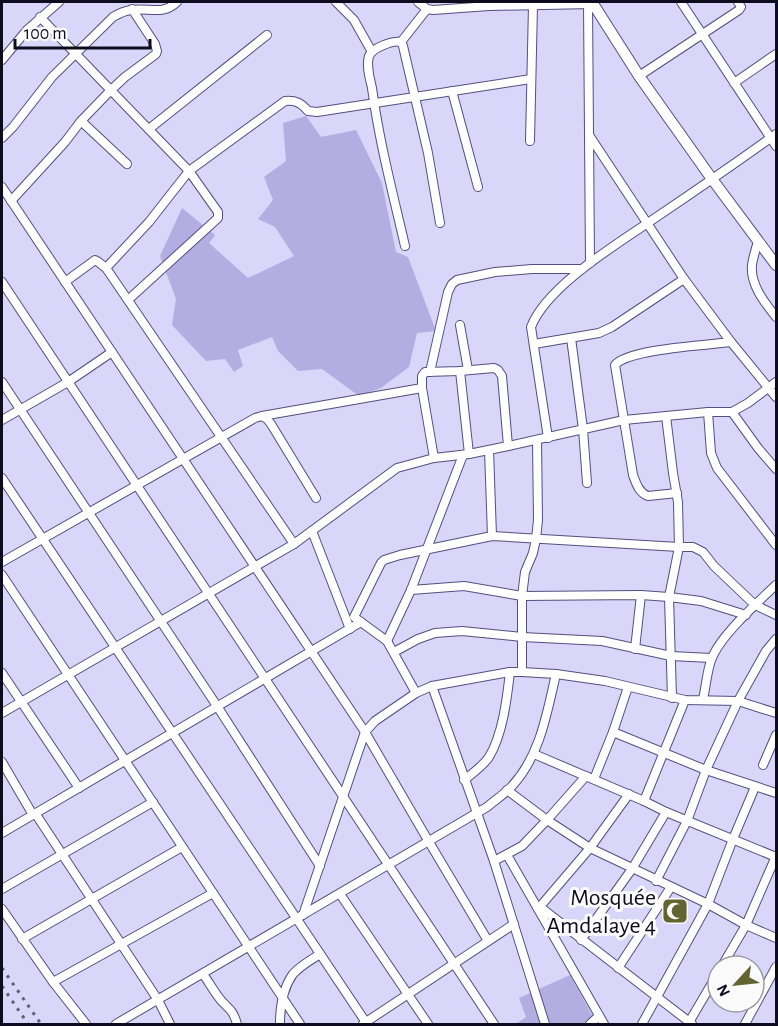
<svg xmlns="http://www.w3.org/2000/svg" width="778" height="1026" font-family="'Alegreya Sans',sans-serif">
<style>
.green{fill:#b3aee2}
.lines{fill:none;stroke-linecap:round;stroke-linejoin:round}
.minor-casing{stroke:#554d80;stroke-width:10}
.tertiary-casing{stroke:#554d80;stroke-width:12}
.minor{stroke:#fff;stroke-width:8}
.tertiary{stroke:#fff;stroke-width:10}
.rail{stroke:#605d77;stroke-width:3;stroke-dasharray:3 6;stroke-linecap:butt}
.labels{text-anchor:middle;stroke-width:6;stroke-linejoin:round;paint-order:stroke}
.poi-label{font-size:24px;fill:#0f0b1f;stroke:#fbfbfb;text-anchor:end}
</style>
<rect width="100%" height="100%" fill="#d9d6f9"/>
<g class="green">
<path d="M306,116L321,137L356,130L382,183L396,252L408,257L436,331L417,333L409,367L381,388L359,396L322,369L298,371L278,351L272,337L238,350L243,366L234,372L225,359L206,361L172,325L176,299L160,256L182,208L215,235L209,243L248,278L294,256L275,227L258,219L273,200L264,177L286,161L283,123Z"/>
<path d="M570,975L597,1024H516L526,1017L519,998Z"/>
</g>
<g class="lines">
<defs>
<g id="minor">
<path d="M336,2L354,20L372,52"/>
<path d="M418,2L427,9L433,10L489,6L592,4"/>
<path d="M530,2L533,5L530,141"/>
<path d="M681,2L776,146"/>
<path d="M588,3L590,263"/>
<path d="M40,17L189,171L218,212V218L128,300"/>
<path d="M401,42C393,40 372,48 369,56C366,66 370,79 372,88C379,141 393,194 405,246"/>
<path d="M401,42L403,46L428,153L440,223"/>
<path d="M401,42L427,9"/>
<path d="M2,60L27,30L59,2"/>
<path d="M639,76L739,10L741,7L738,2"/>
<path d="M734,83L776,54"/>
<path d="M452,91L478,187"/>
<path d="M81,121L127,164"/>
<path d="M149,129L267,35"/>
<path d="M589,135L684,279L731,342L776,397"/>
<path d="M2,138L13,127L52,77L113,17C118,14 124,11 131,10C149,7 162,16 177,2"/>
<path d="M2,187L365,732L429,842L488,941"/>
<path d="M11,201L65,142L81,121L110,91L125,77L156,54L157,51L155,44L132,9"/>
<path d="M758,241C756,249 753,257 752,265C750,285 765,303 776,317"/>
<path d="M106,268L149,222L189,171L285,101C296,100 301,103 308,111L317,112L531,79"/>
<path d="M2,282L494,1024"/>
<path d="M65,282L95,260L97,261L106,268L294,544"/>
<path d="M460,325L468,370"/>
<path d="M571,338L583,429L587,483"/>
<path d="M534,344L599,333L612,327L684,279"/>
<path d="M460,371L469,454"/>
<path d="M430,372L448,292L452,284L457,280L495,272L532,269H582"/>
<path d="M2,382L217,706L320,866"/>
<path d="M708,412L711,453L717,468L776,545"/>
<path d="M732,412L758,448L776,469"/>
<path d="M262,416L422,388"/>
<path d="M666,416L673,473L678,502L679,547L669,597L672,698"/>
<path d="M2,420L68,382L112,352"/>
<path d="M548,438L531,327C547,285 622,241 658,216C698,189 737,162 776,134"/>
<path d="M489,450L492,536"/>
<path d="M434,458L422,388V376L425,372L460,371L494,368L498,370L502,376L508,446"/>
<path d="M2,478L367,1024"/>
<path d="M677,493L648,496C639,493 636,483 633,475L615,365C628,349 708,345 731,342"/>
<path d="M312,531L350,629"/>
<path d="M2,562L255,418L262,416L267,419L271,424L316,498"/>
<path d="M2,575L300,1024"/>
<path d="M411,590L464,586L522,596L641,595L669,597L701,601L746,615"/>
<path d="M387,641L411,590L463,455"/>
<path d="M635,649L641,595"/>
<path d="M394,652L418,639L435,633L462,631L522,637L602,641L671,656L711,658"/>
<path d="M522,672V596L525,572L533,553L536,539L538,520L537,440"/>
<path d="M2,673L79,788"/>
<path d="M432,686L494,861L545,1024"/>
<path d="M416,693L387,641L354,617L381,563L384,560L400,555L492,536L679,547H693L703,552L714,566L755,605L776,615"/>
<path d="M703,699C706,687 707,669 712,658C721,635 758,602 776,585"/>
<path d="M2,713L294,544L397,468L434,458L469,454L508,446L624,420L708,412H732L748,403L776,382"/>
<path d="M613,732L706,770L776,793"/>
<path d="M534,754L644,801L666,812L776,857"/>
<path d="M2,762L33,815"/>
<path d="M763,765L776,735"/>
<path d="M594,779L613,732L628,687"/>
<path d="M464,780C473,773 483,766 489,757C503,734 507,698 510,672"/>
<path d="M507,790L547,820L590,848L708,904L746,925L776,938"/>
<path d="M644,801L685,700"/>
<path d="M35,813L158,1000L170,1024"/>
<path d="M2,833L361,622"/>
<path d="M507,855L604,1024"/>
<path d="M494,861L522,846L547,820L586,776"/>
<path d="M656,881L687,821L706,770L738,701L766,651L776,639"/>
<path d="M2,889L153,802"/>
<path d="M340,894L428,1024"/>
<path d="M540,907L692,1024"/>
<path d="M2,909L53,982L86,1024"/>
<path d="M538,909L590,848L629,794"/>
<path d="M303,915L365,732L375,721L416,693L432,686L510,672H522L556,674L605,681L685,700L738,701L776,713"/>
<path d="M22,939L182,847"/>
<path d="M581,940L632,869L666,812"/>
<path d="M722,966L746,925L776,856"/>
<path d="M618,968L671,887"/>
<path d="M203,974C208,981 212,988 217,995C226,1009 232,1006 237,1024"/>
<path d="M53,982L213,893"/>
<path d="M116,1024L487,807C495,800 505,794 512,786C540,756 547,713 556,674"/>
<path d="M280,1024C280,1008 283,988 293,974C300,966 311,960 320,954"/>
<path d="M363,1024L514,924"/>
<path d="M590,1024L599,1016"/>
<path d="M642,1024L708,904L733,839L755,787"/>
<path d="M688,1024L718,973"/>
<path d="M745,1024L776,967"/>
</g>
<path id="tertiary" d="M592,2L639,76L712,179L776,265"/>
</defs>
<use href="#minor" class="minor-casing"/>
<use href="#tertiary" class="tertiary-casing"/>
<use href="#minor" class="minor"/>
<use href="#tertiary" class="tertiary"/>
<g class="rail">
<path d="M2,968L41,1024"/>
<path d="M2,986L28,1024"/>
</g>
</g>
<defs>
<symbol id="mosque-square" viewBox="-11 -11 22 22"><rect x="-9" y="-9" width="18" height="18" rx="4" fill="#636431" stroke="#fbfbfb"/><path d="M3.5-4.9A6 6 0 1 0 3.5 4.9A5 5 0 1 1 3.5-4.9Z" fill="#fff"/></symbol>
</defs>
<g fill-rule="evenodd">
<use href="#mosque-square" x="660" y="896" width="30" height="30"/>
</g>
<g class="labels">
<g class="poi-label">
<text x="656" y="905">Mosquée<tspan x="656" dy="28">Amdalaye 4</tspan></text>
</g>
</g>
<rect width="778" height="1026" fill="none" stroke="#0f0b1f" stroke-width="6"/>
<g transform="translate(736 984) rotate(243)"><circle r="28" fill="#fbfbfb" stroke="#9d9ba3" stroke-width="1.5"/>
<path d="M0-4.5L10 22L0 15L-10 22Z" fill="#636431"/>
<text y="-9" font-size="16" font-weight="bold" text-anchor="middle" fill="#0f0b1f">N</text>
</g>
<path d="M15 39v9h135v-9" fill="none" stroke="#0f0b1f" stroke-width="3"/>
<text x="24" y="39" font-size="18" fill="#0f0b1f" stroke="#fbfbfb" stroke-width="4.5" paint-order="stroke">100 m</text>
</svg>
